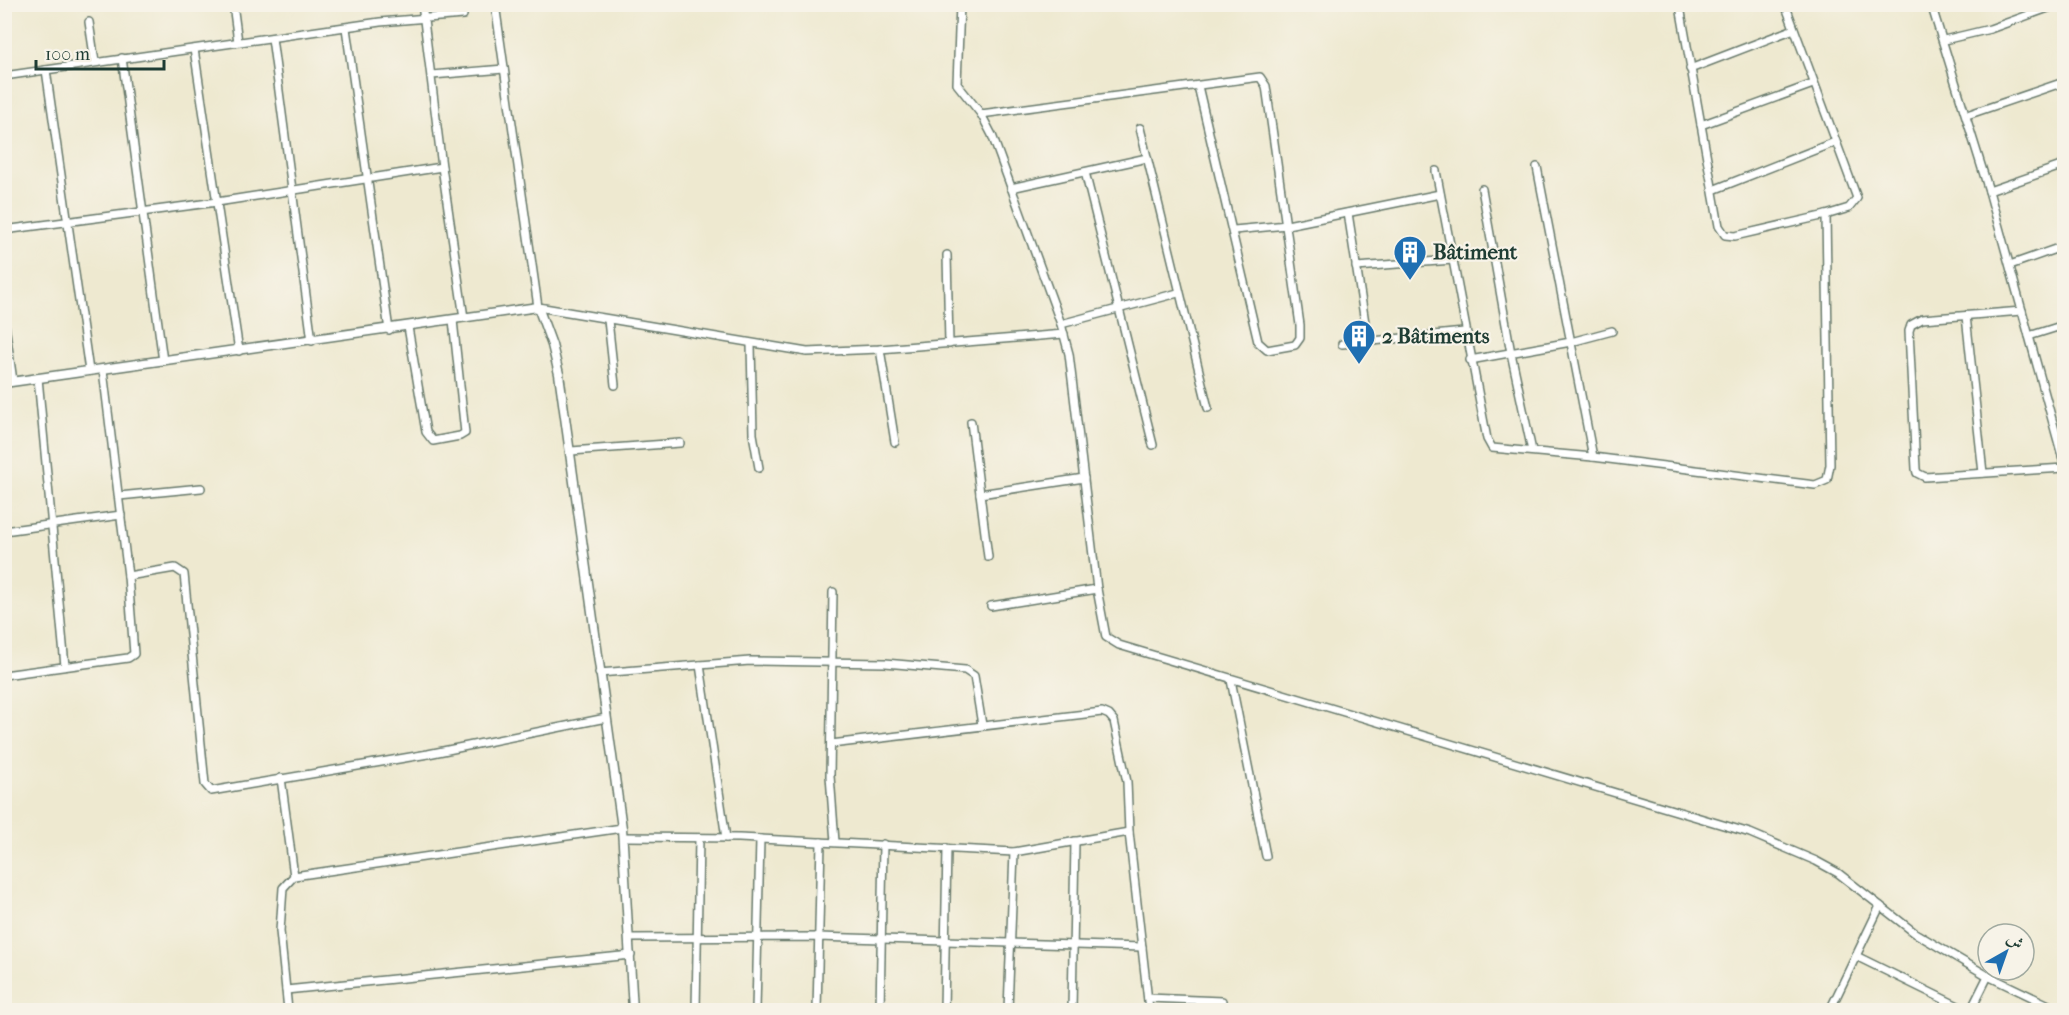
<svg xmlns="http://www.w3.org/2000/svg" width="2069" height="1015" font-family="'IM FELL French Canon',Amiri,serif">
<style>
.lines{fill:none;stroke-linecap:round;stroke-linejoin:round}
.minor-casing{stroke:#67796b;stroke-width:10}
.tertiary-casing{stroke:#67796b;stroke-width:11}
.minor{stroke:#fff;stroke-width:7}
.tertiary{stroke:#fff;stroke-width:8}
.labels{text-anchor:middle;stroke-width:4.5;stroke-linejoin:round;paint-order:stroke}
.poi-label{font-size:21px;font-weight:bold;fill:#1f3d34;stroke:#f7f3e8;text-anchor:start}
</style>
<rect width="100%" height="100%" fill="#f7f3e8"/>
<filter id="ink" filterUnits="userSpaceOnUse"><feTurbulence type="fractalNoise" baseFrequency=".0167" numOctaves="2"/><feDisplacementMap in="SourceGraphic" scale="12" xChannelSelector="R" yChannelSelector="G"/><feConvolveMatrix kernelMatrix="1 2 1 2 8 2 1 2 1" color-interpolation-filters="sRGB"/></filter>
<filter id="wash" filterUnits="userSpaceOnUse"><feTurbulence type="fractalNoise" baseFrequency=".008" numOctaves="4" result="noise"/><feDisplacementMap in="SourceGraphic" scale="24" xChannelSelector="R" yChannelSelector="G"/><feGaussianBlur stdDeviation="1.35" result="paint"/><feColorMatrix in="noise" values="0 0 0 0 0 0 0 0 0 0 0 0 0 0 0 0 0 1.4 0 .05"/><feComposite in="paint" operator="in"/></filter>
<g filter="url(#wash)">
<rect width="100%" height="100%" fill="#eee9d0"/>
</g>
<g filter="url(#ink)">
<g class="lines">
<defs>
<g id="minor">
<path d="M233,4L238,42"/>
<path d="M422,4L442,167L464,318"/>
<path d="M495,4L538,307L807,352L880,349L1064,334"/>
<path d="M960,4L957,84L981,114L992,135L1061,324L1069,354L1097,589L1106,637L1119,645L1750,833L1816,861L1838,873L1915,933L1988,976L2059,1010"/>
<path d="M1683,4L1681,12L1719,226L1725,235L1735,236L1826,215L1849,208L1857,198L1785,4"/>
<path d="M1931,4L1989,191L2064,463"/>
<path d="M89,22L95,62"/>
<path d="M346,28L389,330"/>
<path d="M272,38L312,341"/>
<path d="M1944,40L1990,29L2059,4"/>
<path d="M194,49L239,351"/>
<path d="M122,58L163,361"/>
<path d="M1690,69L1794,29"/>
<path d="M46,70L89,371"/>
<path d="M432,75L504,69"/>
<path d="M4,76L380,22L463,15"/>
<path d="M981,114L1260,77L1266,86L1300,325V338L1295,345L1267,350L1258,342L1198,86"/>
<path d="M1967,115L2064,82"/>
<path d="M1701,125L1813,84"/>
<path d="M1140,128L1208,408"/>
<path d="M1537,167L1593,457"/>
<path d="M1436,171L1487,439L1492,448L1593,457L1815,485L1827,480L1830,465L1826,215"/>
<path d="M1085,172L1153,445"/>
<path d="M1011,188L1147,158"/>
<path d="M1482,189L1511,353L1532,451"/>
<path d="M1713,190L1835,142"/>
<path d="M1989,191L2064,165"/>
<path d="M1348,213L1368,342"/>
<path d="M4,230L217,202L442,167"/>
<path d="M1234,230L1287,225L1440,194"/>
<path d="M947,255L949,344"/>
<path d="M2010,265L2064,246"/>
<path d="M1356,267L1453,260"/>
<path d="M2022,311L1922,319L1911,325L1909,331L1916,469L1917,473L1925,477L2064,468"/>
<path d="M1966,316L1983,473"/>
<path d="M4,318L13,381"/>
<path d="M608,320L615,385"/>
<path d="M1061,324L1178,293"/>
<path d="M408,327L426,432L433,441L460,436L465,433L453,320"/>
<path d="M2029,336L2064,325"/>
<path d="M1342,344L1464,332"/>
<path d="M751,345L753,434L759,468"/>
<path d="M880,349L895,442"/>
<path d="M1470,360L1571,342L1612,331"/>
<path d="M38,378L65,666"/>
<path d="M971,422L988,557"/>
<path d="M571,451L680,443"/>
<path d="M980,494L1084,478"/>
<path d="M119,496L201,488"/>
<path d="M4,531L121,515"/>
<path d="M128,576L175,568L184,574L205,784L211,791L428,754L606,718"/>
<path d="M833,592L830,776L835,842"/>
<path d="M991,606L1097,589"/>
<path d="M700,665L726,838"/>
<path d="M599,673L750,661L885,663L965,670L974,676L982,725"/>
<path d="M4,675L128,658L134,654L128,576L103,370"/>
<path d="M1231,680L1266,856"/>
<path d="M831,744L1102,712L1109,715L1114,721L1127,782L1129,832L1149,1010"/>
<path d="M281,778L294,876L283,888L280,931L288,1010"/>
<path d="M623,837L739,838L1014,852L1129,832"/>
<path d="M294,876L622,828"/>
<path d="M630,938L818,937L1142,947"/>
<path d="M1856,956L1966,1010"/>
<path d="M286,990L631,955"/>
<path d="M1148,998L1222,1001"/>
<path d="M696,1010L699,838"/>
<path d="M756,1010L760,839"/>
<path d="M817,1010L821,842"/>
<path d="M880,1010L883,844"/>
<path d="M944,1010L947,848"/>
<path d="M1008,1010L1014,852"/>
<path d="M1072,1010L1075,841"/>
<path d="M1830,1010L1880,906"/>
<path d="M1971,1010L1988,976"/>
</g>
<path id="tertiary" d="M4,383L538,307L552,345L559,374L622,828L633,1010"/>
</defs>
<use href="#minor" class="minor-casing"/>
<use href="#tertiary" class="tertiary-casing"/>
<use href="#minor" class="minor"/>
<use href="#tertiary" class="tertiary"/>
</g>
</g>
<defs>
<symbol id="building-pin" viewBox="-11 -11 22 30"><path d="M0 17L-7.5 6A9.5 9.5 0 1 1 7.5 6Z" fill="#1f6fb2" stroke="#f7f3e8"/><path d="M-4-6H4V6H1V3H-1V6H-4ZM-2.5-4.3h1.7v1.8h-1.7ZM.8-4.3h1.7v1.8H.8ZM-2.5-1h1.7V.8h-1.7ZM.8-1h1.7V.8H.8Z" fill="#fff"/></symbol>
</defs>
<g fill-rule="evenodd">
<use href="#building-pin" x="1391" y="233" width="38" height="52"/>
<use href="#building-pin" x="1340" y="317" width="38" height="52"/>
</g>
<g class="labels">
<g class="poi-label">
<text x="1433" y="259">Bâtiment</text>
<text x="1382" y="343">2 Bâtiments</text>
</g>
</g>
<rect width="2069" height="1015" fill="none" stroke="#f7f3e8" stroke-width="24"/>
<g transform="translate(2006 952) rotate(40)"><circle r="28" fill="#f7f3e8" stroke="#a1aaa0" stroke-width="1.5"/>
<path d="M0-4.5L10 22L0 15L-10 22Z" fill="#1f6fb2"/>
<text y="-9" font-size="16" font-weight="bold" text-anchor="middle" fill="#1f3d34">ش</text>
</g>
<path d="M36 60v9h128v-9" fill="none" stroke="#1f3d34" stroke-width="3"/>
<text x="45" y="60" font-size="18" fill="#1f3d34" stroke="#f7f3e8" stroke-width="4.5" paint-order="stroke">100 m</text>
</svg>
